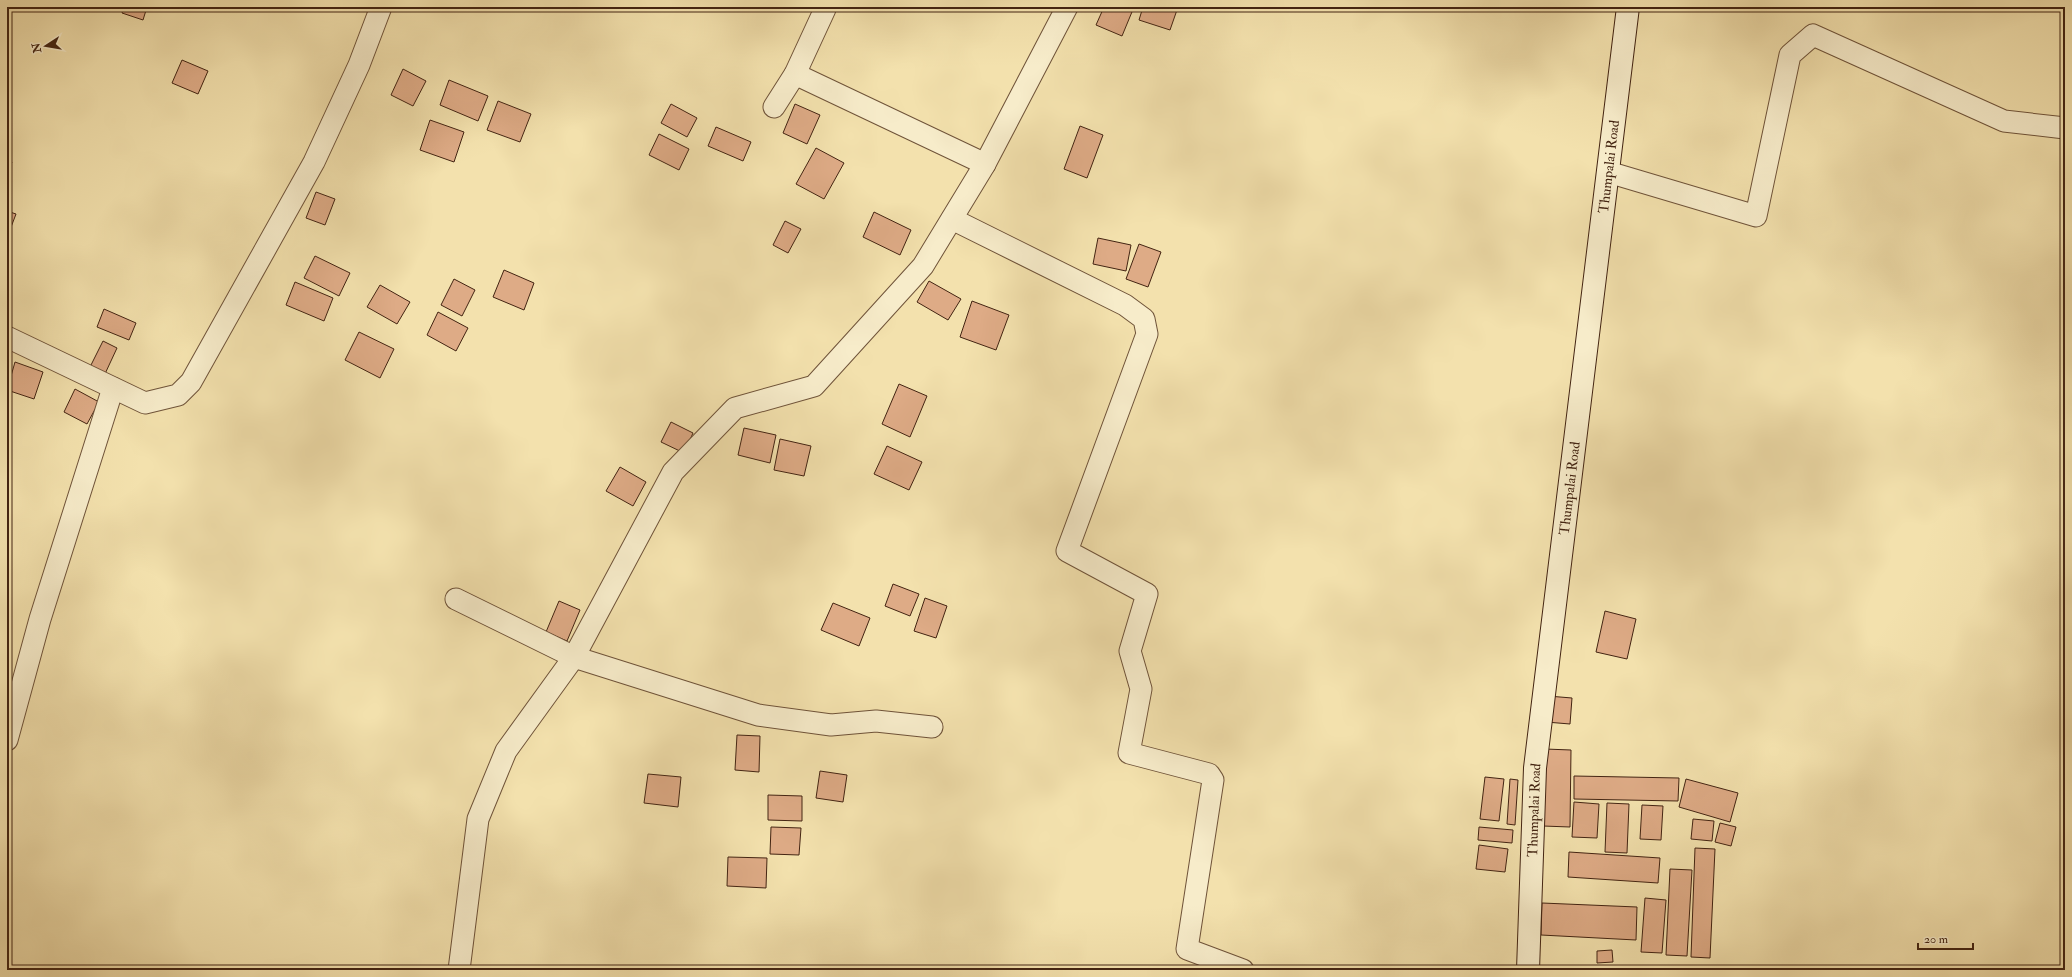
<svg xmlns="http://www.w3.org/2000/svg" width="2072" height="977" font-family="'IM FELL Double Pica',serif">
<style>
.building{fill:#deab86;stroke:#432412}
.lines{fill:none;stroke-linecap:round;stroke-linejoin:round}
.street-casing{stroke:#6f5339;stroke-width:23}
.secondary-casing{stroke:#432412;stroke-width:24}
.street{stroke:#f7ecca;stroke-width:21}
.secondary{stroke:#f7ecca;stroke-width:22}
.labels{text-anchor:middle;stroke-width:3;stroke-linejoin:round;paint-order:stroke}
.street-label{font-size:14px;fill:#432412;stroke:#f7ecca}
</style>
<rect width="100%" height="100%" fill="#f3e1ad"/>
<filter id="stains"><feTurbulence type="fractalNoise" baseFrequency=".005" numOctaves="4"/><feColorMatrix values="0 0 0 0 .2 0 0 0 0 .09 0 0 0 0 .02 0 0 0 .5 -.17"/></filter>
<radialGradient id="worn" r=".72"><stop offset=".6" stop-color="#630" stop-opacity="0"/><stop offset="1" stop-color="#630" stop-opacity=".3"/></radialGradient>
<g class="building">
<path d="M124,7H147L143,20L122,13Z"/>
<path d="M1104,7H1134L1122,36L1096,25Z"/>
<path d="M1143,7H1178L1170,30L1139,20Z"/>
<path d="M182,60L208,71L198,94L172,83Z"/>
<path d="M403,69L426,81L413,106L391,95Z"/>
<path d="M449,80L488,96L478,121L440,105Z"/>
<path d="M498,101L531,114L520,142L487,130Z"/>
<path d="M671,104L697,118L687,137L661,123Z"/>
<path d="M795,104L820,115L807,144L783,133Z"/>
<path d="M430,120L464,132L454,162L420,150Z"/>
<path d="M1080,126L1103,135L1087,178L1064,169Z"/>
<path d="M716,127L751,142L743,161L708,146Z"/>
<path d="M659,134L689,149L679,170L649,155Z"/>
<path d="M816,148L844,163L824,199L796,184Z"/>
<path d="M7,159L12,162L7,172Z"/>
<path d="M316,192L335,199L325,225L306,218Z"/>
<path d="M7,211L16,214L8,235H7Z"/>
<path d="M874,212L911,230L900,255L863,237Z"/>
<path d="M785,221L801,229L788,253L773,245Z"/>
<path d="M1098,238L1131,245L1126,271L1093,264Z"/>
<path d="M1139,244L1161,252L1148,287L1126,279Z"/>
<path d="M315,256L350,273L339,296L304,278Z"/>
<path d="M504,270L534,283L524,310L493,297Z"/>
<path d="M454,279L475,290L462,316L441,305Z"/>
<path d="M929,281L961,299L948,320L917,302Z"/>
<path d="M295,282L333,298L324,321L286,305Z"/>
<path d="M380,285L410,302L397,324L367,307Z"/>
<path d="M972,301L1009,315L996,350L960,337Z"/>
<path d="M104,309L136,323L129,340L97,327Z"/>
<path d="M438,312L468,328L456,351L427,335Z"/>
<path d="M359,332L394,349L380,378L345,360Z"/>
<path d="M103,341L117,348L104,376L89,369Z"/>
<path d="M15,362L43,372L34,399L7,390Z"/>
<path d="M899,384L927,396L910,437L882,424Z"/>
<path d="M75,389L99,402L87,424L64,412Z"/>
<path d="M671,422L693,433L684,453L661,442Z"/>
<path d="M744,428L776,435L770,463L738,455Z"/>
<path d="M780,439L811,446L804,476L774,470Z"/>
<path d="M887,446L922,462L909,490L874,474Z"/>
<path d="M620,467L646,482L633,506L606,491Z"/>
<path d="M893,584L919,594L910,616L885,606Z"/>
<path d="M925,598L947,606L936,638L914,631Z"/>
<path d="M559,601L580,610L567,641L546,632Z"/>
<path d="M833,603L870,618L859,646L821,630Z"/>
<path d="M1605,611L1636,619L1627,659L1596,652Z"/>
<path d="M1548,696L1572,698L1570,724L1546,722Z"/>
<path d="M737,735L760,736L759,772L735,770Z"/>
<path d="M1545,749L1571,750L1570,827L1543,826Z"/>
<path d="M820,771L847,775L843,802L816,798Z"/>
<path d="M648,774L681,777L678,807L644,803Z"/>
<path d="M1574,776L1679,778L1678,801L1574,799Z"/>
<path d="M1485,777L1504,779L1499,821L1480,819Z"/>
<path d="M1510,779L1518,780L1515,825L1507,824Z"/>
<path d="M1686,779L1738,793L1730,822L1679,807Z"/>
<path d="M768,795L802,796V821L768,820Z"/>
<path d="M1574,802L1599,804L1597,838L1572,837Z"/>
<path d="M1607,803L1629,804L1627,853L1605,852Z"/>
<path d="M1642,805L1663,806L1661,840L1640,839Z"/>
<path d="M1693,819L1714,821L1712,841L1691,839Z"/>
<path d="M1720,823L1736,827L1731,846L1715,842Z"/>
<path d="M771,827L801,828L799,855L770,854Z"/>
<path d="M1479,827L1513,830L1512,843L1478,840Z"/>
<path d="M1479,845L1508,849L1505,872L1476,869Z"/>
<path d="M1695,848L1715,849L1710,958L1691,957Z"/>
<path d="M1569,852L1660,858L1658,883L1568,877Z"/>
<path d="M728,857L767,858L766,888L727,886Z"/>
<path d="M1670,869L1692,870L1687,956L1666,955Z"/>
<path d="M1645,898L1666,900L1662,953L1641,952Z"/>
<path d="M1542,903L1637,907L1636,940L1541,935Z"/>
<path d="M1612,950L1613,962L1597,963V951Z"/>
</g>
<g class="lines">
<defs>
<g id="street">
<path d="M795,74L985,164"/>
<path d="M774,107L795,74L825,9L824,7"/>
<path d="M1608,172L1756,216L1790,55L1813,35L2004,121L2065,128"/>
<path d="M952,219L1125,305L1144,319L1147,334L1067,551L1147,594L1130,651L1141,689L1129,753L1209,774L1213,780L1187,949L1243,970"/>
<path d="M7,337L145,403L178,395L191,382L314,162L359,65L381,7"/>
<path d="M456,599L574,657L758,715L831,725L876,721L932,727"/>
<path d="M7,740L40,619L113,388"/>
<path d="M459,970L478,819L506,751L574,657L673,472L735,408L814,386L923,266L985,164L1067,7"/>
</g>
<g id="secondary">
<path id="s1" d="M1528,970L1535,768L1628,7"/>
</g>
</defs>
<use href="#street" class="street-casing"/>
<use href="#secondary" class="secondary-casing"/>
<use href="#street" class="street"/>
<use href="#secondary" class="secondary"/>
</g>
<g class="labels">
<g class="street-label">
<text dy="5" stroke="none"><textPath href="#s1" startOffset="808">Thumpalai Road</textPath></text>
<text dy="5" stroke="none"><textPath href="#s1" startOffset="484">Thumpalai Road</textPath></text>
<text dy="5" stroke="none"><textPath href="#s1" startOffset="160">Thumpalai Road</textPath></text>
</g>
</g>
<rect width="2072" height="977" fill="none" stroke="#f3e1ad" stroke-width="24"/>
<rect x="8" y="8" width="2056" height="961" fill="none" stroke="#432412" stroke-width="2"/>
<rect x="12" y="12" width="2048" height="953" fill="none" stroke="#432412"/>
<g transform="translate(46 46) rotate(258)" stroke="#f7ecca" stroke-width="3" paint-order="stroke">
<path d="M0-3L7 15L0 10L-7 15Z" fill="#432412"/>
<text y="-6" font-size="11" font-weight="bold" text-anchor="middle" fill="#432412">N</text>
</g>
<path d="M1918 943v6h55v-6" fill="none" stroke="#432412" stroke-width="2"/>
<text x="1924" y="943" font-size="12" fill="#432412" stroke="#f7ecca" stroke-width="3" paint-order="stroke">20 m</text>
<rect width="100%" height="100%" filter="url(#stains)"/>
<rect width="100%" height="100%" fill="url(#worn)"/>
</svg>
